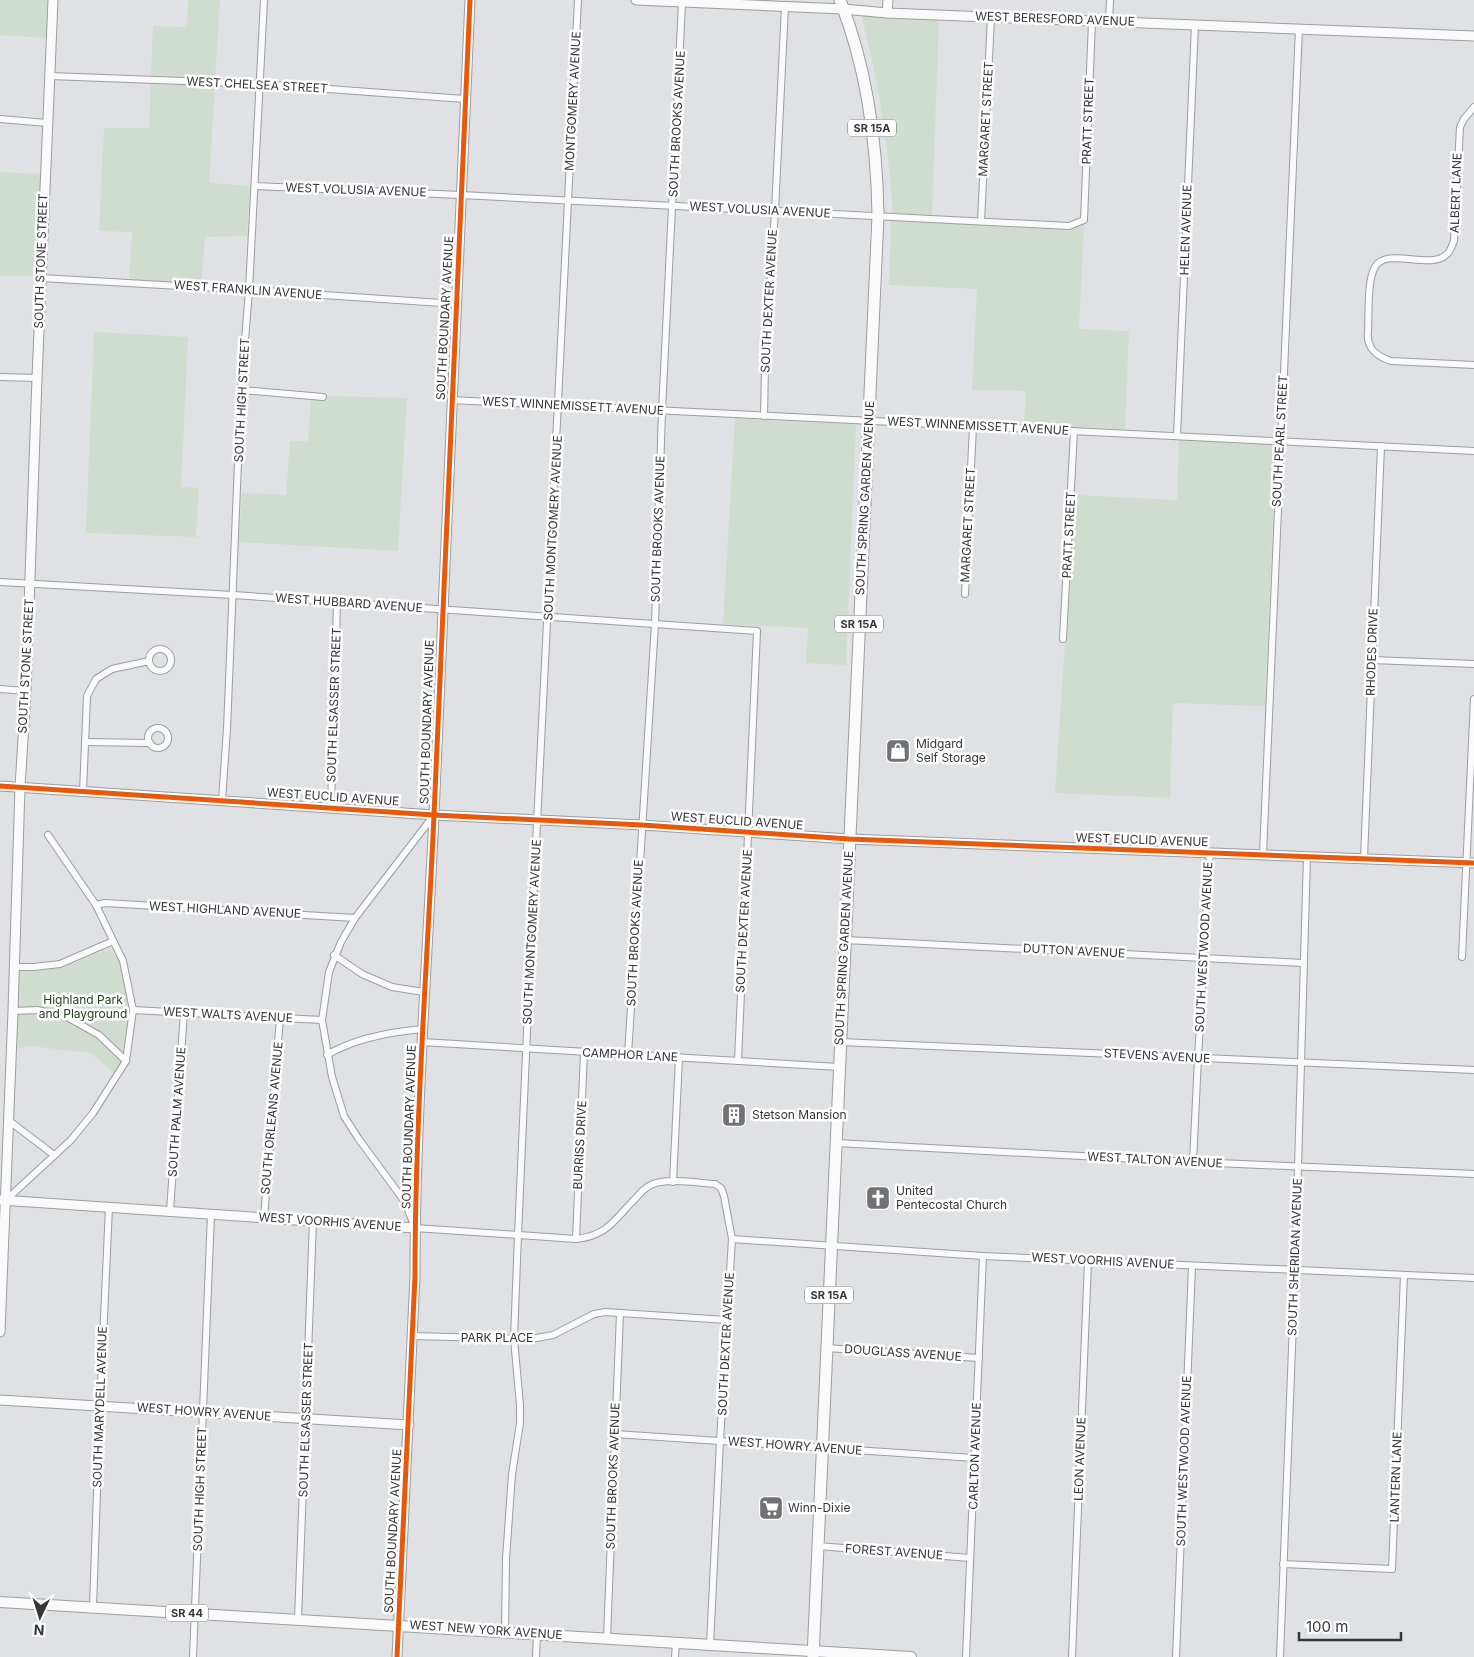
<svg xmlns="http://www.w3.org/2000/svg" width="1474" height="1657" font-family="Inter,sans-serif">
<style>
.green{fill:#d0dccf}
.lines{fill:none;stroke-linecap:round;stroke-linejoin:round}
.minor-casing{stroke:#9d9da0;stroke-width:8}
.tertiary-casing{stroke:#9d9da0;stroke-width:11}
.primary-casing{stroke:#9d9da0;stroke-width:12}
.trunk-casing{stroke:#9d9da0;stroke-width:13}
.minor{stroke:#fafafb;stroke-width:6}
.tertiary{stroke:#fafafb;stroke-width:9}
.primary{stroke:#fafafb;stroke-width:10}
.trunk{stroke:#fafafb;stroke-width:11}
.cycleway-casing{stroke:#fff;stroke-width:8}
.cycleway{stroke:#e8590c;stroke-width:5}
.labels{text-anchor:middle;stroke-width:5;stroke-linejoin:round;paint-order:stroke}
.shield{fill:#fff;stroke:#727274;stroke-width:1}
.shield-label{font-size:11px;font-weight:bold;fill:#363638}
.street-label{font-size:12px;fill:#363638;stroke:#fff}
.poi-label{font-size:12px;fill:#363638;stroke:#fff;text-anchor:start}
.park-label{font-size:12px;fill:#22431a;stroke:#fff}
</style>
<rect width="100%" height="100%" fill="#e0e1e4"/>
<g class="green">
<path d="M0,0H49L48,38L0,35Z"/>
<path d="M188,0H220L215,78L151,76L153,26L187,27Z"/>
<path d="M861,14L939,19L932,215L892,213C892,194 890,177 888,159C883,110 873,62 861,14Z"/>
<path d="M151,84L215,86L209,183L250,186L247,236L205,237L201,283L129,279L132,232L99,231L104,128H149Z"/>
<path d="M0,172L41,174L37,276H0Z"/>
<path d="M891,220L1069,230L1084,225L1079,329L1129,331L1125,429L1024,424L1026,391L972,390L977,289L889,285Z"/>
<path d="M94,332L188,337L181,487L199,488L196,537L86,533Z"/>
<path d="M327,396L407,398L398,551L239,542L242,493L286,495L290,441H308L311,400L326,401Z"/>
<path d="M735,418L770,420V421L856,424L846,665L806,663L808,628L723,624Z"/>
<path d="M1179,440L1276,445L1265,706L1173,703L1170,798L1055,793L1065,643H1067L1074,495L1177,500Z"/>
<path d="M109,949C133,964 131,1039 120,1063C118,1067 116,1070 114,1073L91,1053L31,1046L14,1049L19,972L62,968Z"/>
</g>
<g class="lines">
<defs>
<g id="minor">
<path d="M1109,22L1110,0"/>
<path d="M50,76L260,84L465,99"/>
<path d="M1474,107L1464,119L1460,127L1454,241C1452,245 1451,251 1447,254C1431,271 1387,246 1375,267C1367,280 1369,314 1368,331C1366,348 1376,356 1391,361L1474,365"/>
<path d="M0,119L47,123"/>
<path d="M255,186L461,195L1069,226L1084,220L1092,21"/>
<path d="M981,221L991,17"/>
<path d="M41,278L249,290L456,304"/>
<path d="M0,377L37,378"/>
<path d="M241,390L323,397"/>
<path d="M451,400L1474,451"/>
<path d="M764,416L765,368L775,211L785,6"/>
<path d="M1177,436L1195,25"/>
<path d="M0,582L233,595L757,631L738,1061"/>
<path d="M965,594L973,426"/>
<path d="M1063,639L1074,431"/>
<circle cx="160" cy="660" r="11"/>
<path d="M1372,660L1474,664"/>
<path d="M0,689L26,691"/>
<circle cx="158" cy="738" r="10"/>
<path d="M85,742L150,743"/>
<path d="M83,792L87,696L96,679L112,669L149,661"/>
<path d="M222,800L227,729L241,390L249,290L264,0"/>
<path d="M331,807L337,602"/>
<path d="M434,815L355,918L341,942L329,972L322,1020L332,1077L344,1116L358,1138L405,1202L415,1228L576,1239C607,1236 614,1220 635,1199C640,1193 645,1187 653,1184C669,1178 698,1183 715,1184L721,1188L724,1196L732,1239L720,1441L710,1645"/>
<path d="M1263,854C1273,579 1288,304 1299,28"/>
<path d="M1364,858L1381,446"/>
<path d="M96,905L105,903L355,918"/>
<path d="M845,940L1303,963"/>
<path d="M334,955L362,974L392,987L424,992"/>
<path d="M1462,957L1474,699"/>
<path d="M15,967H34L60,964L113,941"/>
<path d="M133,1010L322,1020"/>
<path d="M13,1011L37,1010L65,1016L99,1035L126,1061"/>
<path d="M422,1042L839,1067"/>
<path d="M840,1042L1474,1070"/>
<path d="M327,1055C355,1038 390,1032 422,1029"/>
<path d="M628,1055L655,624L662,411L682,3"/>
<path d="M8,1120L54,1155"/>
<path d="M836,1143L1193,1162L1474,1174"/>
<path d="M1193,1162L1198,1058L1210,852"/>
<path d="M673,1182L679,1058"/>
<path d="M6,1200L71,1140L93,1113L126,1061L133,1010L123,961L96,905L48,835"/>
<path d="M170,1211L184,1012"/>
<path d="M264,1218L280,1018"/>
<path d="M576,1239L584,1052"/>
<path d="M732,1239L983,1256L1474,1278"/>
<path d="M412,1336L531,1339L553,1335L594,1314L605,1312L727,1320"/>
<path d="M826,1348L979,1358"/>
<path d="M615,1434L974,1458"/>
<path d="M818,1546L970,1558"/>
<path d="M1283,1564L1392,1569L1404,1275"/>
<path d="M93,1607L100,1406L109,1207"/>
<path d="M298,1619L313,1221"/>
<path d="M505,1632L506,1559L512,1474L520,1423V1405L514,1339L518,1235L530,964L578,0"/>
<path d="M607,1638L620,1313"/>
<path d="M193,1657L211,1214"/>
<path d="M536,1657L537,1634"/>
<path d="M675,1657L676,1642"/>
<path d="M966,1657L983,1256"/>
<path d="M1072,1657L1088,1261"/>
<path d="M1176,1657L1192,1266"/>
<path d="M1280,1657L1295,1271L1307,856"/>
</g>
<g id="tertiary">
<path d="M636,0L843,9L887,13L1474,36"/>
<path d="M887,13L888,0"/>
<path d="M0,786L434,815L642,825L849,839L1474,863"/>
<path d="M0,1200L415,1228"/>
<path d="M0,1332L13,1011L20,787L26,691L37,378L53,0"/>
<path d="M0,1400L409,1425"/>
<path d="M397,1657L415,1276C415,1122 427,968 434,815C446,543 456,271 470,0"/>
</g>
<path id="primary" d="M0,1602L911,1657"/>
<path id="trunk" d="M813,1657L878,216C877,143 867,68 840,0"/>
</defs>
<use href="#minor" class="minor-casing"/>
<use href="#tertiary" class="tertiary-casing"/>
<use href="#primary" class="primary-casing"/>
<use href="#trunk" class="trunk-casing"/>
<use href="#minor" class="minor"/>
<use href="#tertiary" class="tertiary"/>
<use href="#primary" class="primary"/>
<use href="#trunk" class="trunk"/>
<defs>
<g id="cycleway">
<path d="M0,786L434,815L642,825L849,839L1474,863"/>
<path d="M397,1657L415,1276C415,1122 427,968 434,815C446,543 456,271 470,0"/>
</g>
</defs>
<use href="#cycleway" class="cycleway-casing"/>
<use href="#cycleway" class="cycleway"/>
</g>
<defs>
<symbol id="shop-square" viewBox="-11 -11 22 22"><rect x="-9" y="-9" width="18" height="18" rx="4" fill="#727274" stroke="#fff"/><path d="M-5-2.5h2.3a2.7 3.5 0 0 1 5.4 0H5L5.5 6h-11ZM-1.5-2.5h3a1.5 2.3 0 0 0-3 0Z" fill="#fff"/></symbol>
<symbol id="building-square" viewBox="-11 -11 22 22"><rect x="-9" y="-9" width="18" height="18" rx="4" fill="#727274" stroke="#fff"/><path d="M-4-6H4V6H1V3H-1V6H-4ZM-2.5-4.3h1.7v1.8h-1.7ZM.8-4.3h1.7v1.8H.8ZM-2.5-1h1.7V.8h-1.7ZM.8-1h1.7V.8H.8Z" fill="#fff"/></symbol>
<symbol id="church-square" viewBox="-11 -11 22 22"><rect x="-9" y="-9" width="18" height="18" rx="4" fill="#727274" stroke="#fff"/><path d="M-1.2-6h2.4v3.5h3.3v2.4h-3.3V6h-2.4V-.1h-3.3v-2.4h3.3Z" fill="#fff"/></symbol>
<symbol id="supermarket-square" viewBox="-11 -11 22 22"><rect x="-9" y="-9" width="18" height="18" rx="4" fill="#727274" stroke="#fff"/><path d="M-6-5.5h2.5l.6 2H6L4.5 2H-2.5L-4.4-4H-6ZM-1.5 3.2a1.3 1.3 0 1 0 .1 0ZM3 3.2a1.3 1.3 0 1 0 .1 0Z" fill="#fff"/></symbol>
</defs>
<g fill-rule="evenodd">
<use href="#shop-square" x="884" y="737" width="28" height="28"/>
<use href="#building-square" x="720" y="1101" width="28" height="28"/>
<use href="#church-square" x="864" y="1184" width="28" height="28"/>
<use href="#supermarket-square" x="757" y="1494" width="28" height="28"/>
</g>
<g class="labels">
<g class="shield">
<rect x="848" y="119.5" width="48" height="17" rx="4"/>
<rect x="835" y="615.5" width="48" height="17" rx="4"/>
<rect x="805" y="1286.5" width="48" height="17" rx="4"/>
<rect x="166" y="1604.5" width="42" height="17" rx="4"/>
</g>
<g class="shield-label">
<text x="872" y="132">SR 15A</text>
<text x="859" y="628">SR 15A</text>
<text x="829" y="1299">SR 15A</text>
<text x="187" y="1617">SR 44</text>
</g>
<g class="street-label">
<text transform="translate(1055 19) rotate(2)" y="4">WEST BERESFORD AVENUE</text>
<text transform="translate(257 85) rotate(3)" y="4">WEST CHELSEA STREET</text>
<text transform="translate(573 101) rotate(-87)" y="4">MONTGOMERY AVENUE</text>
<text transform="translate(986 119) rotate(-87)" y="4">MARGARET STREET</text>
<text transform="translate(1088 121) rotate(-88)" y="4">PRATT STREET</text>
<text transform="translate(677 124) rotate(-87)" y="4">SOUTH BROOKS AVENUE</text>
<text transform="translate(356 190) rotate(2)" y="4">WEST VOLUSIA AVENUE</text>
<text transform="translate(1456 193) rotate(-88)" y="4">ALBERT LANE</text>
<text transform="translate(760 210) rotate(3)" y="4">WEST VOLUSIA AVENUE</text>
<text transform="translate(1186 230) rotate(-88)" y="4">HELEN AVENUE</text>
<text transform="translate(41 261) rotate(-88)" y="4">SOUTH STONE STREET</text>
<text transform="translate(248 290) rotate(4)" y="4">WEST FRANKLIN AVENUE</text>
<text transform="translate(769 301) rotate(-87)" y="4">SOUTH DEXTER AVENUE</text>
<text transform="translate(445 318) rotate(-87)" y="4">SOUTH BOUNDARY AVENUE</text>
<text transform="translate(242 400) rotate(-87)" y="4">SOUTH HIGH STREET</text>
<text transform="translate(573 406) rotate(3)" y="4">WEST WINNEMISSETT AVENUE</text>
<text transform="translate(978 426) rotate(3)" y="4">WEST WINNEMISSETT AVENUE</text>
<text transform="translate(1280 441) rotate(-87)" y="4">SOUTH PEARL STREET</text>
<text transform="translate(865 498) rotate(-87)" y="4">SOUTH SPRING GARDEN AVENUE</text>
<text transform="translate(968 525) rotate(-87)" y="4">MARGARET STREET</text>
<text transform="translate(553 528) rotate(-87)" y="4">SOUTH MONTGOMERY AVENUE</text>
<text transform="translate(658 529) rotate(-88)" y="4">SOUTH BROOKS AVENUE</text>
<text transform="translate(1069 535) rotate(-87)" y="4">PRATT STREET</text>
<text transform="translate(349 603) rotate(4)" y="4">WEST HUBBARD AVENUE</text>
<text transform="translate(1372 652) rotate(-88)" y="4">RHODES DRIVE</text>
<text transform="translate(26 666) rotate(-87)" y="4">SOUTH STONE STREET</text>
<text transform="translate(334 705) rotate(-88)" y="4">SOUTH ELSASSER STREET</text>
<text transform="translate(427 722) rotate(-88)" y="4">SOUTH BOUNDARY AVENUE</text>
<text transform="translate(333 797) rotate(4)" y="4">WEST EUCLID AVENUE</text>
<text transform="translate(737 821) rotate(4)" y="4">WEST EUCLID AVENUE</text>
<text transform="translate(1142 840) rotate(2)" y="4">WEST EUCLID AVENUE</text>
<text transform="translate(225 910) rotate(3)" y="4">WEST HIGHLAND AVENUE</text>
<text transform="translate(744 921) rotate(-87)" y="4">SOUTH DEXTER AVENUE</text>
<text transform="translate(532 932) rotate(-87)" y="4">SOUTH MONTGOMERY AVENUE</text>
<text transform="translate(635 933) rotate(-87)" y="4">SOUTH BROOKS AVENUE</text>
<text transform="translate(1204 947) rotate(-87)" y="4">SOUTH WESTWOOD AVENUE</text>
<text transform="translate(844 948) rotate(-87)" y="4">SOUTH SPRING GARDEN AVENUE</text>
<text transform="translate(1074 951) rotate(3)" y="4">DUTTON AVENUE</text>
<text transform="translate(228 1015) rotate(3)" y="4">WEST WALTS AVENUE</text>
<text transform="translate(630 1055) rotate(3)" y="4">CAMPHOR LANE</text>
<text transform="translate(1157 1056) rotate(3)" y="4">STEVENS AVENUE</text>
<text transform="translate(177 1112) rotate(-86)" y="4">SOUTH PALM AVENUE</text>
<text transform="translate(272 1118) rotate(-85)" y="4">SOUTH ORLEANS AVENUE</text>
<text transform="translate(409 1127) rotate(-88)" y="4">SOUTH BOUNDARY AVENUE</text>
<text transform="translate(580 1145) rotate(-87)" y="4">BURRISS DRIVE</text>
<text transform="translate(1155 1160) rotate(3)" y="4">WEST TALTON AVENUE</text>
<text transform="translate(330 1222) rotate(4)" y="4">WEST VOORHIS AVENUE</text>
<text transform="translate(1295 1257) rotate(-88)" y="4">SOUTH SHERIDAN AVENUE</text>
<text transform="translate(1103 1261) rotate(3)" y="4">WEST VOORHIS AVENUE</text>
<text x="497" y="1342">PARK PLACE</text>
<text transform="translate(726 1344) rotate(-87)" y="4">SOUTH DEXTER AVENUE</text>
<text transform="translate(903 1353) rotate(4)" y="4">DOUGLASS AVENUE</text>
<text transform="translate(100 1407) rotate(-88)" y="4">SOUTH MARYDELL AVENUE</text>
<text transform="translate(204 1412) rotate(4)" y="4">WEST HOWRY AVENUE</text>
<text transform="translate(306 1420) rotate(-88)" y="4">SOUTH ELSASSER STREET</text>
<text transform="translate(795 1446) rotate(4)" y="4">WEST HOWRY AVENUE</text>
<text transform="translate(975 1456) rotate(-88)" y="4">CARLTON AVENUE</text>
<text transform="translate(1080 1459) rotate(-88)" y="4">LEON AVENUE</text>
<text transform="translate(1184 1461) rotate(-88)" y="4">SOUTH WESTWOOD AVENUE</text>
<text transform="translate(613 1476) rotate(-88)" y="4">SOUTH BROOKS AVENUE</text>
<text transform="translate(1396 1477) rotate(-88)" y="4">LANTERN LANE</text>
<text transform="translate(200 1489) rotate(-88)" y="4">SOUTH HIGH STREET</text>
<text transform="translate(393 1531) rotate(-87)" y="4">SOUTH BOUNDARY AVENUE</text>
<text transform="translate(894 1552) rotate(4)" y="4">FOREST AVENUE</text>
<text transform="translate(486 1630) rotate(4)" y="4">WEST NEW YORK AVENUE</text>
</g>
<g class="poi-label">
<text x="916" y="748">Midgard<tspan x="916" dy="14">Self Storage</tspan></text>
<text x="752" y="1119">Stetson Mansion</text>
<text x="896" y="1195">United<tspan x="896" dy="14">Pentecostal Church</tspan></text>
<text x="788" y="1512">Winn-Dixie</text>
</g>
<g class="park-label">
<text x="83" y="1004">Highland Park<tspan x="83" dy="14">and Playground</tspan></text>
</g>
</g>
<g transform="translate(40 1617) rotate(184)" stroke="#ffffff" stroke-width="4" paint-order="stroke">
<path d="M0-4L9 19L0 12L-9 19Z" fill="#363638"/>
<text y="-8" font-size="14" font-weight="bold" text-anchor="middle" fill="#363638">N</text>
</g>
<path d="M1299 1632v8h102v-8" fill="none" stroke="#363638" stroke-width="2.5"/>
<text x="1306" y="1632" font-size="15" fill="#363638" stroke="#ffffff" stroke-width="4" paint-order="stroke">100 m</text>
</svg>
